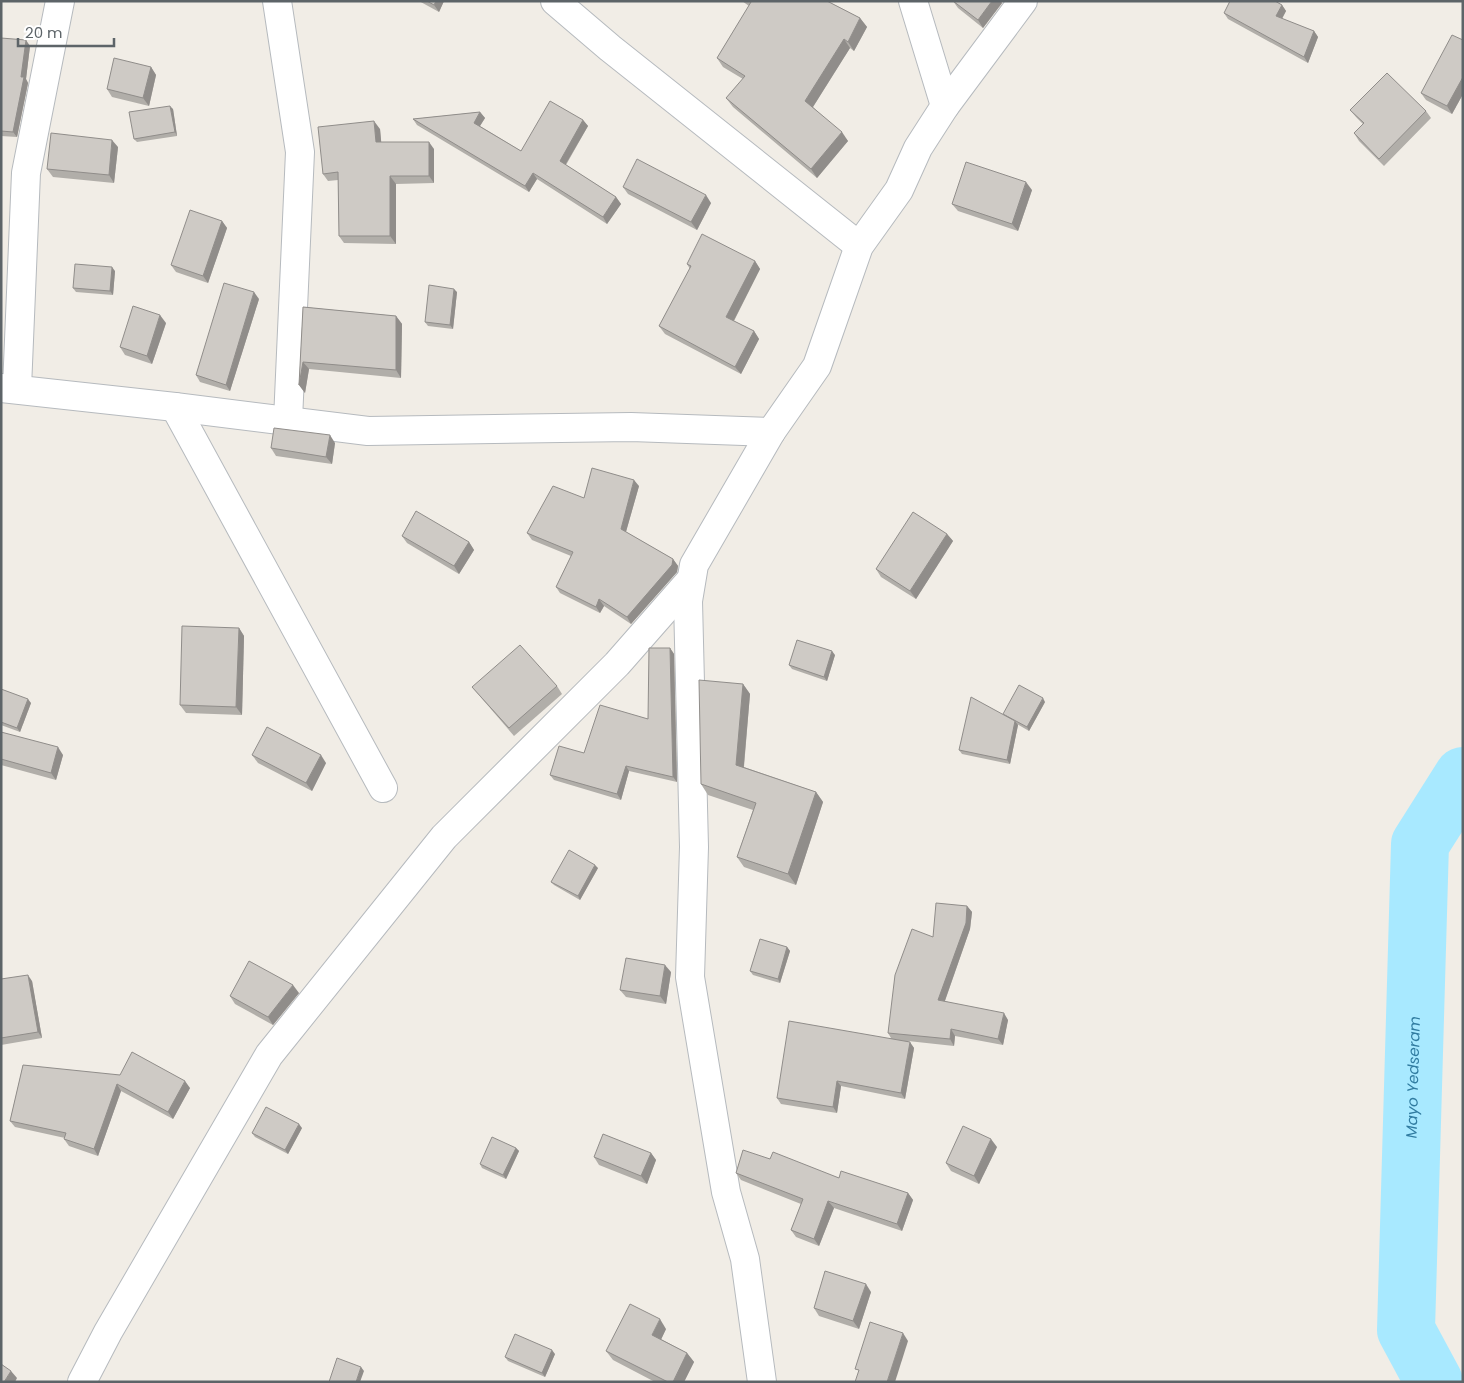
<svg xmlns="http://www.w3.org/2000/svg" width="1464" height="1383" font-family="Poppins,sans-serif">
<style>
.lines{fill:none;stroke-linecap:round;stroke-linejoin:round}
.river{stroke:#a8e9ff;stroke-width:58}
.minor-casing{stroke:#b6babe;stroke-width:30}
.minor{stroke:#fff;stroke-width:28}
.wall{fill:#b1aea9}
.shaded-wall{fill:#908d8a}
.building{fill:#cecac5;stroke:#908d8a}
.labels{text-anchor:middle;stroke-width:4;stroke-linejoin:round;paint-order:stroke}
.water-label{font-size:15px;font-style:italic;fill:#317ca1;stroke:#fff}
</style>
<rect width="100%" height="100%" fill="#f1ede6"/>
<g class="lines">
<path class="river" id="s1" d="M1434,1382L1406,1330L1420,844L1463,776"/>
<defs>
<g id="minor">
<path d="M277,1L300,152L288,420"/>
<path d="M555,1L610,48L859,246"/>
<path d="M913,1L945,106"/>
<path d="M1,388L175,407L368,431L631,427L771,432"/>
<path d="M17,388L26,173L60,1"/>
<path d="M175,407L383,788"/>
<path d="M82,1382L108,1332L269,1055L444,837L617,664L689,582"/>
<path d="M762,1382L745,1259L726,1192L690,977L694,847L688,601L694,565L771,432L817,366L859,246L899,190L918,148L945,106L1023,1"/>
</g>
</defs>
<use href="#minor" class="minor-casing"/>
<use href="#minor" class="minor"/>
</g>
<g class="wall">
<path d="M419,1H444L439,12Z"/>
<path d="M742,1H827L860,18L867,27L854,51L850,48L813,107L848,141L817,178L733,107L726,98L743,79L723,67L717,58L749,6Z"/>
<path d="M953,1L1002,3L983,28L958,8Z"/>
<path d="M1282,5L1286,11L1282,19L1314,31L1318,37L1308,63L1228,19L1224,13Z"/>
<path d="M1,38L30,46L26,79L28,83L17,137L1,136Z"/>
<path d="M1463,40V94L1452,114L1426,100L1421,93Z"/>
<path d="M151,67L156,75L149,106L112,97L107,89Z"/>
<path d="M173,109L177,136L137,142L134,139Z"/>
<path d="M1350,110L1426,111L1431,118L1384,166L1359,141L1354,133L1363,124L1356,117Z"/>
<path d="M480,112L485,118L480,126L521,151L583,120L588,126L566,165L616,197L621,204L607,224L537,179L529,192L417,125L413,119Z"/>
<path d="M380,129L381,142L434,149V183L396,184V244L344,243L339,236L338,180L328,181L323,174Z"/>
<path d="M118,147L114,183L53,177L47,169Z"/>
<path d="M623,187L711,203L697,230L628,194Z"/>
<path d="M1032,190L1018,231L958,211L952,204Z"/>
<path d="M222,221L227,228L208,283L176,272L171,265Z"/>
<path d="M755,261L760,269L734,321L754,331L759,339L741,374L665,334L659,326L690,269L687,264Z"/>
<path d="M115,271L113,295L76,292L73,288Z"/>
<path d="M457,292L453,329L428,326L425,322Z"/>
<path d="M259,299L230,391L200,382L196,375Z"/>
<path d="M303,307L396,316L402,324L401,378L309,369L305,393L299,385Z"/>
<path d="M166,323L152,364L125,355L120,347Z"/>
<path d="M335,443L332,464L276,456L271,448Z"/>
<path d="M639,486L626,532L673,559L678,566L677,572L631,624L604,606L600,613L560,593L556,587L571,556L532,540L527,533L584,498Z"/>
<path d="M947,534L953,541L916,599L881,577L876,569Z"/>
<path d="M402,536L469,542L474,550L459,574L407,543Z"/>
<path d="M239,628L244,636L242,715L186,713L180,705Z"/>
<path d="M670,648L674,654L677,782L629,771L621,800L554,780L550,775L584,753L648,719Z"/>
<path d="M835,655L827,681L792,669L789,665Z"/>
<path d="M743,684L750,694L744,767L816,792L823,802L796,885L744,867L737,857L753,810L708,795L701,784Z"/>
<path d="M557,686L562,694L514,736L472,687Z"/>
<path d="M1,689L31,703L20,732L1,725Z"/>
<path d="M1045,702L1029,731L1017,724L1018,725L1010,764L962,754L959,750L1004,715Z"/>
<path d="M1,732L63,755L56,780L1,765Z"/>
<path d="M252,755L326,763L312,791L258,763Z"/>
<path d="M598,868L580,900L554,885L551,882Z"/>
<path d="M967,906L972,912L970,929L945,1001L1008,1020L1003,1045L955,1036L954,1046L908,1041L914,1048L905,1099L841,1086L837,1113L781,1104L777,1098L891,1038L888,1033L933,937Z"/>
<path d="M787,947L790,951L780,983L753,975L750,971Z"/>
<path d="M671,972L666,1004L626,997L620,990Z"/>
<path d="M1,979L32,981L42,1038L1,1045Z"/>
<path d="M299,993L273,1025L235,1004L230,996Z"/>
<path d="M23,1065L190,1088L173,1119L121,1091L98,1156L69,1146L64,1139L65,1138L15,1127L10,1121Z"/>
<path d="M302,1128L288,1154L255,1137L252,1133Z"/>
<path d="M997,1147L979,1184L951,1171L946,1163Z"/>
<path d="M516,1148L519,1151L506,1179L482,1168L480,1164Z"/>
<path d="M651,1153L656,1160L647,1184L599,1165L594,1157Z"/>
<path d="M770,1159L839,1178L908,1193L913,1200L902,1231L834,1208L819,1246L796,1237L791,1230L801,1204L741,1180L736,1173Z"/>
<path d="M871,1292L859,1329L819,1316L814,1308Z"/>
<path d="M666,1329L661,1339L687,1353L694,1362L684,1382H655L613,1360L606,1351Z"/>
<path d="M555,1354L545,1377L508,1361L505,1357Z"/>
</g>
<g class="shaded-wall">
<path d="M436,1H444L439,12L434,5Z"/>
<path d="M992,1H1001L1002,3L983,28L978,20Z"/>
<path d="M1282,5L1286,11L1280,22L1276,16Z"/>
<path d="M860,18L867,27L854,51L848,42Z"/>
<path d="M1314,31L1318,37L1308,63L1304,57Z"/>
<path d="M844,39L850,48L811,110L805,101Z"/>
<path d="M26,40L30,46L26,79L28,83L17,137L13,132Z"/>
<path d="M151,67L156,75L149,106L143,98Z"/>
<path d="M1463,77V94L1452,114L1447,106Z"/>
<path d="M170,106L173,109L177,136L175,132Z"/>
<path d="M480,112L485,118L478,129L474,123Z"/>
<path d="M583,120L588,126L564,167L560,161Z"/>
<path d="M374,121L380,129L382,150L376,142Z"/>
<path d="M842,132L848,141L817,178L811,169Z"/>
<path d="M112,140L118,147L114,183L109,175Z"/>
<path d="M429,142L434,149V183L429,176Z"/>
<path d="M533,173L537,179L529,192L525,186Z"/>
<path d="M390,176L396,184V244L390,236Z"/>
<path d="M1026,182L1032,190L1018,231L1012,224Z"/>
<path d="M706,195L711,203L697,230L691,222Z"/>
<path d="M616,197L621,204L607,224L603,217Z"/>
<path d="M222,221L227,228L208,283L203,276Z"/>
<path d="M755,261L760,269L732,324L726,317Z"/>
<path d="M112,267L115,271L113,295L110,291Z"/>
<path d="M454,289L457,292L453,329L450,325Z"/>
<path d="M254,292L259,299L230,391L226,385Z"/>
<path d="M160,315L166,323L152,364L147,356Z"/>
<path d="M396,316L402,324L401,378L396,370Z"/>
<path d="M754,331L759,339L741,374L735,367Z"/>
<path d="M303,362L309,369L305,393L299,385Z"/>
<path d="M330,435L335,443L332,464L326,457Z"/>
<path d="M634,480L639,486L625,535L621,529Z"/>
<path d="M947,534L953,541L916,599L910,591Z"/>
<path d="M469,542L474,550L459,574L454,566Z"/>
<path d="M673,559L678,566L677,572L631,624L627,617Z"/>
<path d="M599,599L604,606L600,613L596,607Z"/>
<path d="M239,628L244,636L242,715L236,707Z"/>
<path d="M670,648L674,654L677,782L673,777Z"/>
<path d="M832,651L835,655L827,681L824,677Z"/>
<path d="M743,684L750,694L743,775L736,765Z"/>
<path d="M1043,698L1045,702L1029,731L1027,727Z"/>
<path d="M28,699L31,703L20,732L17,728Z"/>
<path d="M1015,721L1018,725L1010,764L1007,760Z"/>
<path d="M58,747L63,755L56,780L51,773Z"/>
<path d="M321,755L326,763L312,791L306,783Z"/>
<path d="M626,766L629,771L621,800L617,794Z"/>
<path d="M816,792L823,802L796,885L788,874Z"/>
<path d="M595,865L598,868L580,900L578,896Z"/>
<path d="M967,906L972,912L970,929L943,1006L938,1000Z"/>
<path d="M787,947L790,951L780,983L778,979Z"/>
<path d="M665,965L671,972L666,1004L660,996Z"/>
<path d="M28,975L32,981L42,1038L38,1032Z"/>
<path d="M293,985L299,993L273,1025L268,1017Z"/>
<path d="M1004,1013L1008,1020L1003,1045L998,1039Z"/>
<path d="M951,1029L955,1036L954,1046L950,1039Z"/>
<path d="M910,1042L914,1048L905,1099L901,1093Z"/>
<path d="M185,1081L190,1088L173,1119L168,1112Z"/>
<path d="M837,1081L841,1086L837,1113L833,1107Z"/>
<path d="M117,1084L121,1091L98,1156L94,1149Z"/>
<path d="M299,1124L302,1128L288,1154L285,1150Z"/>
<path d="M991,1139L997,1147L979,1184L974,1176Z"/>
<path d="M516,1148L519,1151L506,1179L503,1175Z"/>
<path d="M651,1153L656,1160L647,1184L641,1176Z"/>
<path d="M908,1193L913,1200L902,1231L897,1224Z"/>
<path d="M828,1201L834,1208L819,1246L814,1239Z"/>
<path d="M866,1284L871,1292L859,1329L853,1321Z"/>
<path d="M660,1319L666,1329L659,1344L652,1335Z"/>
<path d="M903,1333L908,1341L895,1382H887Z"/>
<path d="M552,1350L555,1354L545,1377L542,1373Z"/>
<path d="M687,1353L694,1362L684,1382H673Z"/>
<path d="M361,1367L364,1371L360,1382H356Z"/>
<path d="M11,1371L17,1378L15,1382H4Z"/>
</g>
<g class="building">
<path d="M427,1H436L434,5Z"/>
<path d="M749,1H827L860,18L848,42L844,39L805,101L842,132L811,169L726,98L745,76L717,58L751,2Z"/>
<path d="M953,1H992L978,20Z"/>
<path d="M1230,1H1275L1282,5L1276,16L1314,31L1304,57L1224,13Z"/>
<path d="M1452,35L1463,40V77L1447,106L1421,93Z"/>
<path d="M1,38L26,40L21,77H24L13,132L1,131Z"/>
<path d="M114,58L151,67L143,98L107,89Z"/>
<path d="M1387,73L1426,111L1379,159L1354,133L1364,123L1350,110Z"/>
<path d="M550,101L583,120L560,161L616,197L603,217L533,173L525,186L413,119L480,112L474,123L521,151Z"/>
<path d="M170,106L175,132L134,139L129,112Z"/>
<path d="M374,121L376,142H429V176H390V236H339L338,172L323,174L318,127Z"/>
<path d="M51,133L112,140L109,175L47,169Z"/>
<path d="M637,159L706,195L691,222L623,187Z"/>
<path d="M966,162L1026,182L1012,224L952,204Z"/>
<path d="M190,210L222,221L203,276L171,265Z"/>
<path d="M702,234L755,261L726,317L754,331L735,367L659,326L691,266L687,264Z"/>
<path d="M75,264L112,267L110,291L73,288Z"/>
<path d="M224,283L254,292L226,385L196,375Z"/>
<path d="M429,285L454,289L450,325L425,322Z"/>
<path d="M133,306L160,315L147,356L120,347Z"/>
<path d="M303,307L396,316V370L303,362L299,385Z"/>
<path d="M274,428L330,435L326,457L271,448Z"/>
<path d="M592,468L634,480L621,529L673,559L672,565L627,617L599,599L596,607L556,587L573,552L527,533L553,486L584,498Z"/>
<path d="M416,511L469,542L454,566L402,536Z"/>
<path d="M913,512L947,534L910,591L876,569Z"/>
<path d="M182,626L239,628L236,707L180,705Z"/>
<path d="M797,640L832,651L824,677L789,665Z"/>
<path d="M520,645L557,686L509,728L472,687Z"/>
<path d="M649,648H670L673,777L626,766L617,794L550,775L559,746L584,753L600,705L648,719Z"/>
<path d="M699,680L743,684L736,765L816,792L788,874L737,857L756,803L701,784Z"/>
<path d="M1019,685L1043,698L1027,727L1003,714Z"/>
<path d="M1,689L28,699L17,728L1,722Z"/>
<path d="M971,697L1015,721L1007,760L959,750Z"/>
<path d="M267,727L321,755L306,783L252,755Z"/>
<path d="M1,732L58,747L51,773L1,759Z"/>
<path d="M569,850L595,865L578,896L551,882Z"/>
<path d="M936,903L967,906L966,923L938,1000L1004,1013L998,1039L951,1029L950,1039L888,1033L895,975L912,929L933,937Z"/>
<path d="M760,939L787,947L778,979L750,971Z"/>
<path d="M626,958L665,965L660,996L620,990Z"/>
<path d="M249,961L293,985L268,1017L230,996Z"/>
<path d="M28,975L38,1032L1,1038V979Z"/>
<path d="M789,1021L910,1042L901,1093L837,1081L833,1107L777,1098Z"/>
<path d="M132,1052L185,1081L168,1112L117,1084L94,1149L64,1139L66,1133L10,1121L23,1065L120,1075Z"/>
<path d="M266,1107L299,1124L285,1150L252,1133Z"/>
<path d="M963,1126L991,1139L974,1176L946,1163Z"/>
<path d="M603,1134L651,1153L641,1176L594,1157Z"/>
<path d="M492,1137L516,1148L503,1175L480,1164Z"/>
<path d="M743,1150L770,1159L773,1152L839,1178L841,1171L908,1193L897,1224L828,1201L814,1239L791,1230L803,1199L736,1173Z"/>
<path d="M825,1271L866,1284L853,1321L814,1308Z"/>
<path d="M630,1304L660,1319L652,1335L687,1353L673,1382H668L606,1351Z"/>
<path d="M870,1322L903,1333L887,1382H855L859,1370L855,1369Z"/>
<path d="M515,1334L552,1350L542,1373L505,1357Z"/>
<path d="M337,1358L361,1367L356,1382H329Z"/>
<path d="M1,1364L11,1371L4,1382H1Z"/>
</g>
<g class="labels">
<g class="water-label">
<text dy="5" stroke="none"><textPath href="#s1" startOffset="312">Mayo Yedseram</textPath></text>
</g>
</g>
<rect width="1464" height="1383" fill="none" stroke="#5d6468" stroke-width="5"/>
<path d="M18 38v8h96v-8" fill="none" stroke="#5d6468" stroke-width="2.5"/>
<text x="25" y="38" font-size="15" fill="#5d6468" stroke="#ffffff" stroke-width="4" paint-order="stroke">20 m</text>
</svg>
